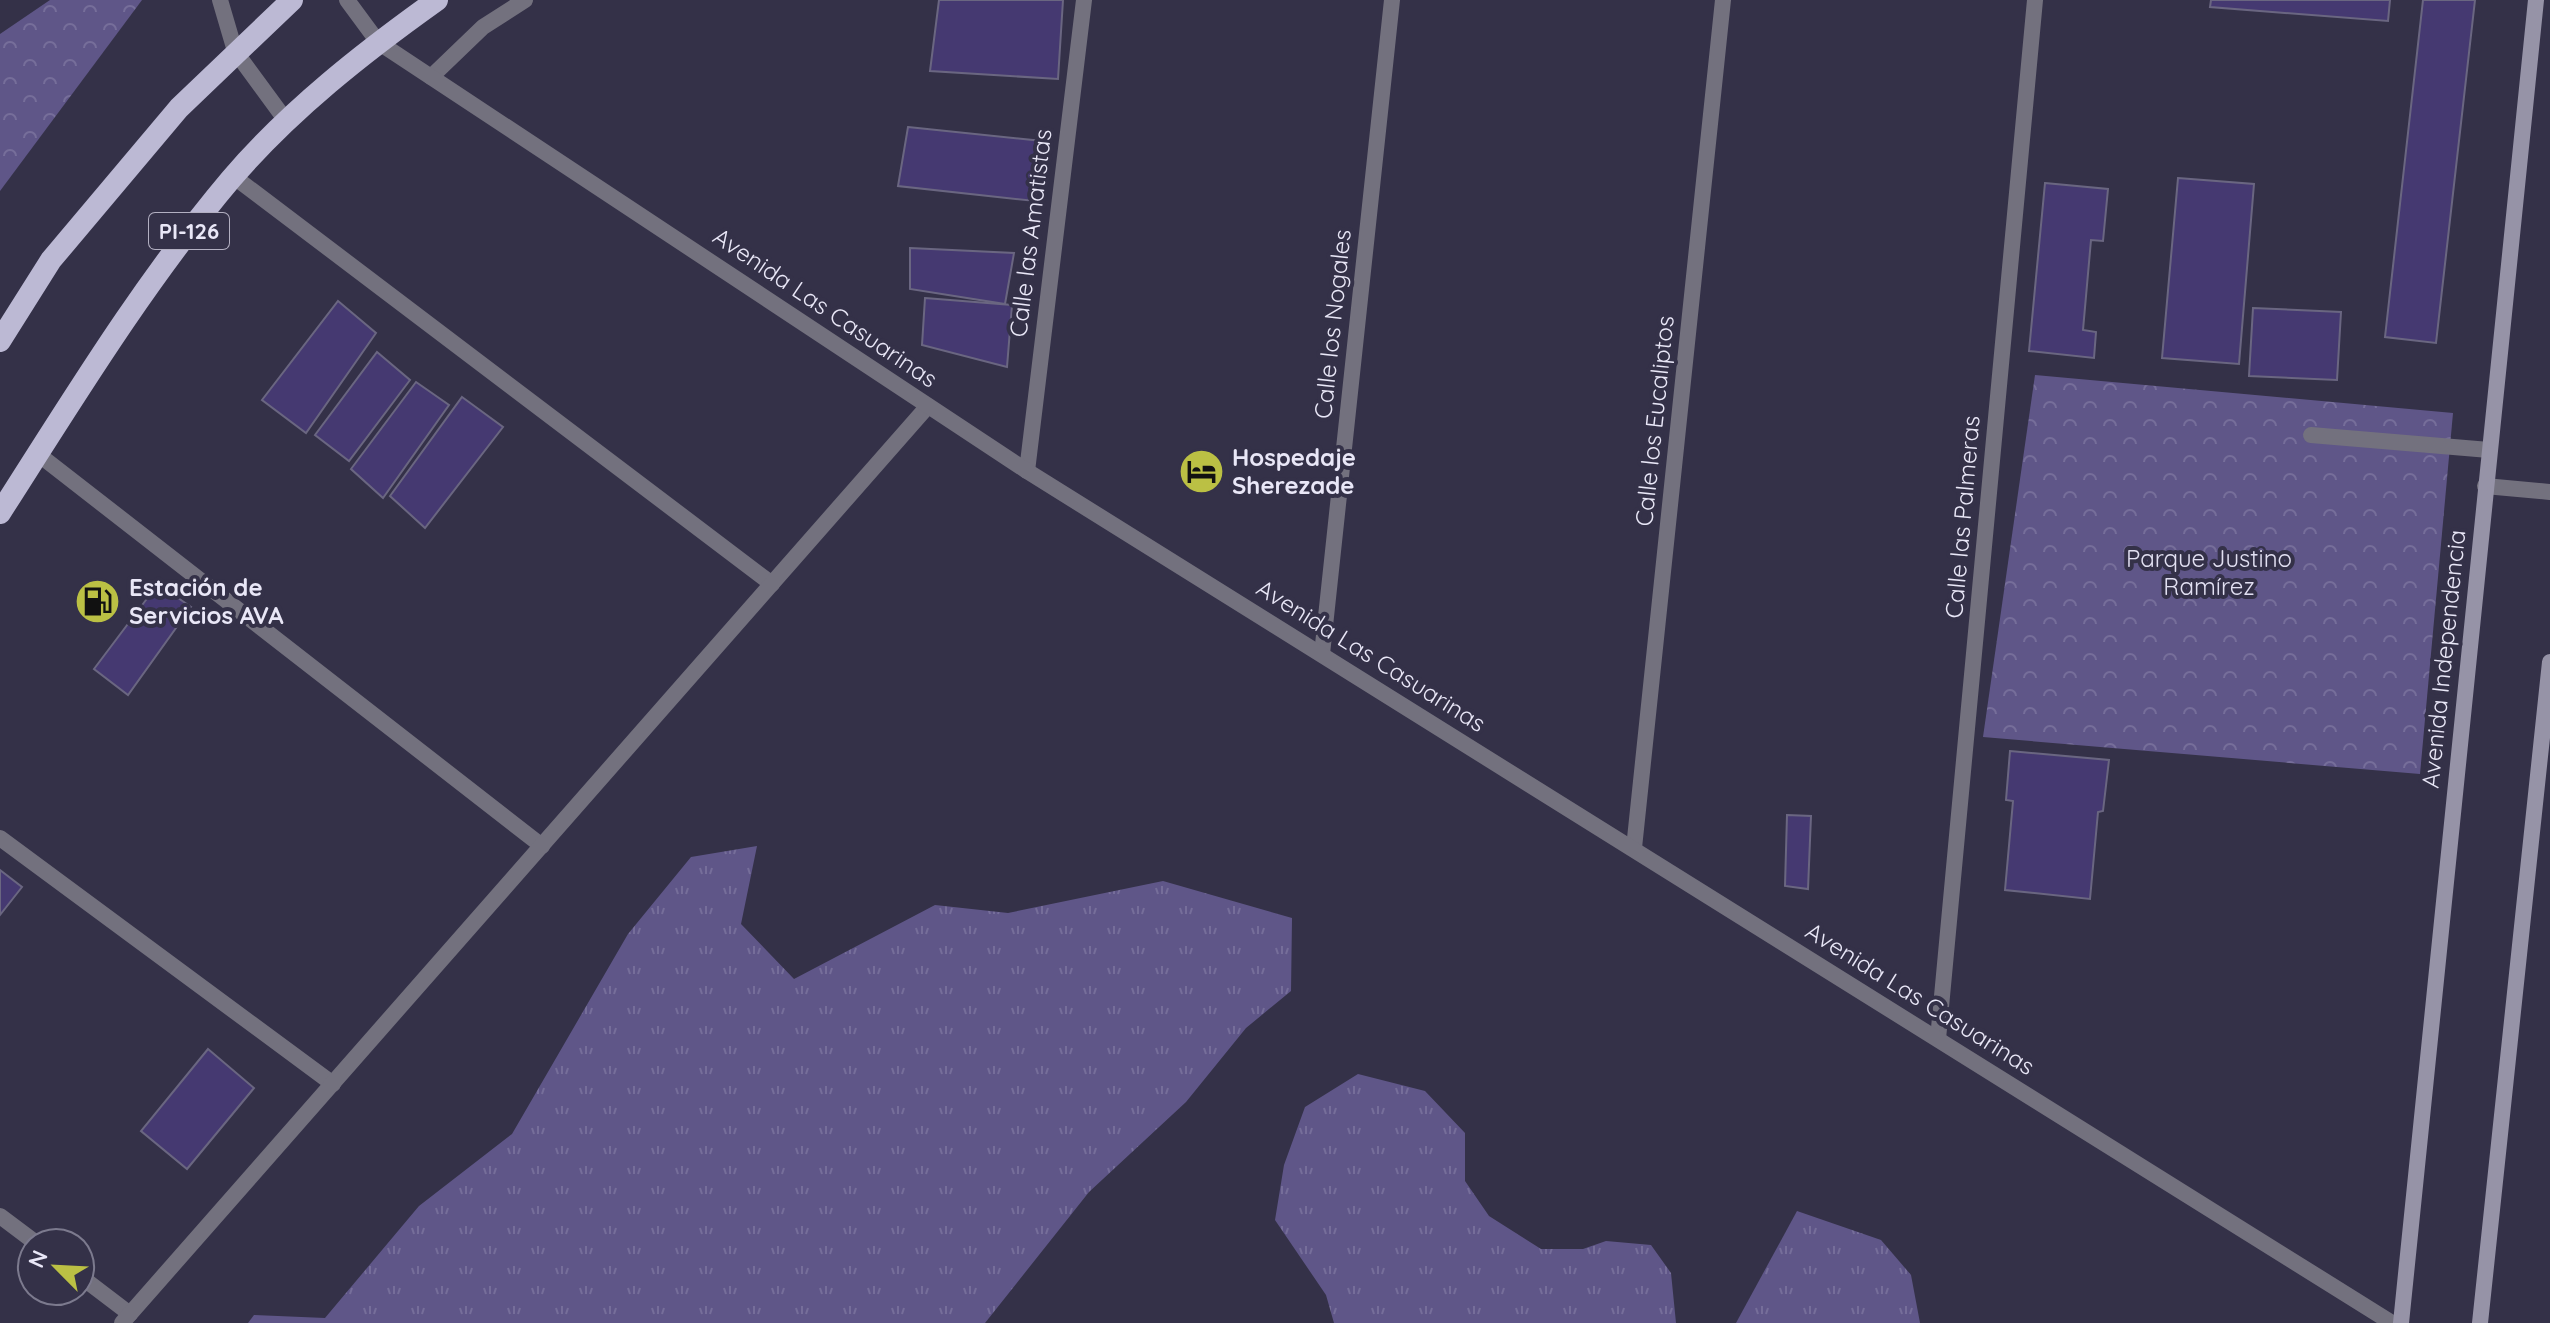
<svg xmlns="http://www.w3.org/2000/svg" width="2550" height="1323" font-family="Quicksand,sans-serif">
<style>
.grass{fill:url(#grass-tufts)}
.forest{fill:url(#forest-crowns)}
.building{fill:#453971;stroke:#6a6681;stroke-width:2}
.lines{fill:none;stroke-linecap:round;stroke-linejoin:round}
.service{stroke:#73717e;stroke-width:16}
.minor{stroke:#73717e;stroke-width:16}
.tertiary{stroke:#73717e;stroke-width:16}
.secondary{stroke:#9693a7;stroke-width:16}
.trunk{stroke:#bcb9d4;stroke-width:22}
.labels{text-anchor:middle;stroke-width:8;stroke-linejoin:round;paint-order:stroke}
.shield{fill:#343148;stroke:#b3b0c2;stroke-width:2}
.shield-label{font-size:22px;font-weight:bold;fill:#e9e7f7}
.street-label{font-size:24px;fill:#e9e7f7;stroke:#343148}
.poi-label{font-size:24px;font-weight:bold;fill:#e9e7f7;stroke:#343148;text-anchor:start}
.park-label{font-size:24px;fill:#e2e0f2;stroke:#343148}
</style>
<defs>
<pattern id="grass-tufts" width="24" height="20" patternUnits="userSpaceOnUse" patternTransform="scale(2)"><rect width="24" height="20" fill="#5f5688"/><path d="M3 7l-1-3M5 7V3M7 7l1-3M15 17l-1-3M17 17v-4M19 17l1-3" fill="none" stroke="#766e9a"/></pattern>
<pattern id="forest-crowns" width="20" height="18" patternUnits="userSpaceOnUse" patternTransform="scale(2)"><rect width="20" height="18" fill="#5f5688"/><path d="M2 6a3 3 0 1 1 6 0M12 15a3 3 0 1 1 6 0" fill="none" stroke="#766e9a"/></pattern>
</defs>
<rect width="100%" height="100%" fill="#343148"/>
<g class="grass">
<path d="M757,846L741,924L794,979L935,905L1008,913L1163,881L1292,918L1291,991L1246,1028L1186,1102L1089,1192L985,1323H248L254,1315L325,1318L419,1206L512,1134L628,934L691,857Z"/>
<path d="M1358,1074L1425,1091L1465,1133V1181L1489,1216L1541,1249H1583L1606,1241L1651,1245L1671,1273L1676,1323H1334L1326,1295L1275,1220L1284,1165L1305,1107Z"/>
<path d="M1797,1211L1881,1240L1911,1275L1920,1323H1736Z"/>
</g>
<g class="forest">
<path d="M50,0H142L0,191V34Z"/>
<path d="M2035,375L2453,413L2420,774L1983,737Z"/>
</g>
<g class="building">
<path d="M939,0H1063L1058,79L930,71Z"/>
<path d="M2211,0H2390L2388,21L2210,7Z"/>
<path d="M2423,0H2475L2436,343L2385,337Z"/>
<path d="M908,127L1042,141L1035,201L898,186Z"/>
<path d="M2178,178L2254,184L2239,364L2162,358Z"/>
<path d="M2045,183L2108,189L2103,241L2091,240L2083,330L2096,332L2094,358L2029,351Z"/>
<path d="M910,248L1014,253L1005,304L910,289Z"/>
<path d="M925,298L1012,305L1007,367L922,345Z"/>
<path d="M338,301L376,333L306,433L262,400Z"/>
<path d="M2253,308L2341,312L2337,380L2249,376Z"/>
<path d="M377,352L410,380L349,461L315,435Z"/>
<path d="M416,382L449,405L383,498L351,469Z"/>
<path d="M462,397L503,427L425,528L390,496Z"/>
<path d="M158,584L191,607L128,695L94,669Z"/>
<path d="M2010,751L2109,760L2103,811L2098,812L2090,899L2005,890L2013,801L2006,800Z"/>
<path d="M1787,815L1811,816L1808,889L1785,886Z"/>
<path d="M0,870L22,887L0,915Z"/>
<path d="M208,1049L254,1088L187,1169L141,1131Z"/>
</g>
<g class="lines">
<path class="service" d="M2311,435L2489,450"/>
<g class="minor">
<path d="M431,77L483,27L525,0"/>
<path d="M233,176L772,584"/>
<path d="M38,454L542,846"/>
<path d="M1027,471L1084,0"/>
<path d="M2485,486L2550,492"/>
<path d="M1322,654L1392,0"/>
<path d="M0,838L333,1084"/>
<path d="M1634,848L1723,0"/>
<path d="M1938,1039L2035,0"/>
<path d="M0,1216L36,1243"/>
<path d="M80,1276L130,1314"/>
<path d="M122,1323L928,406"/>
</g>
<g class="tertiary">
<path d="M220,0L235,51L287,122"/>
<path d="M347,0L378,42L1027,471L2392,1323"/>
</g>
<g class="secondary">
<path d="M2401,1323L2536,0"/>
<path d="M2480,1323L2550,662"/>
</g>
<g class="trunk">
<path d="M0,341L51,260L179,108L292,0"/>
<path d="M0,513C73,399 144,282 231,179C290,110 364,52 437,0"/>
</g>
</g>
<defs>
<symbol id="hotel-disc" viewBox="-11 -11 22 22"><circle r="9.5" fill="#bbc044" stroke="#343148"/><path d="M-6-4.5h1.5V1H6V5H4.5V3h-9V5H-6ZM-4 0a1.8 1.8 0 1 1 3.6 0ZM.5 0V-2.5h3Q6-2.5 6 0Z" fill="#111"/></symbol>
<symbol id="fuel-disc" viewBox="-11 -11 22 22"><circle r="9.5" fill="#bbc044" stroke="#343148"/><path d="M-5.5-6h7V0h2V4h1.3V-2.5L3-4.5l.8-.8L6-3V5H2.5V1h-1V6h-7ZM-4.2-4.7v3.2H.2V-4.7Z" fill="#111"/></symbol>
</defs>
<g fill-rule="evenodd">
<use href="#hotel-disc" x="1176" y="446" width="51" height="51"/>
<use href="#fuel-disc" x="72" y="576" width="51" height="51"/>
</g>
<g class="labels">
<rect class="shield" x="149" y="213" width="80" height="36" rx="6"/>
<g class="shield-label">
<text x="189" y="239">PI-126</text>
</g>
<g class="street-label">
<text transform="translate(1031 233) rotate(-83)" y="8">Calle las Amatistas</text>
<text transform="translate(825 308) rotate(34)" y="8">Avenida Las Casuarinas</text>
<text transform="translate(1333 324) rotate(-84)" y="8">Calle los Nogales</text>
<text transform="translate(1655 421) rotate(-84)" y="8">Calle los Eucaliptos</text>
<text transform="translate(1963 517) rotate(-85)" y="8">Calle las Palmeras</text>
<text transform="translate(1371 656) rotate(32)" y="8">Avenida Las Casuarinas</text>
<text transform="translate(2444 659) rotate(-84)" y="8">Avenida Independencia</text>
<text transform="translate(1920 999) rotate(32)" y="8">Avenida Las Casuarinas</text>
</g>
<g class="poi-label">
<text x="1232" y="466">Hospedaje<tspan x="1232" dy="28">Sherezade</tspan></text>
<text x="129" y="596">Estación de<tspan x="129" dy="28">Servicios AVA</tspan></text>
</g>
<g class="park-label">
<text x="2209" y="567">Parque Justino<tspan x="2209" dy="28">Ramírez</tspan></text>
</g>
</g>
<g transform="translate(56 1267) rotate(294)"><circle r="38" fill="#343148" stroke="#7c7a8e" stroke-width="2"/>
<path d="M0-6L14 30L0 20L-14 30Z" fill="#bbc044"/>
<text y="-12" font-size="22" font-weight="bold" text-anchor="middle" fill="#e9e7f7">N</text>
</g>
</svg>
